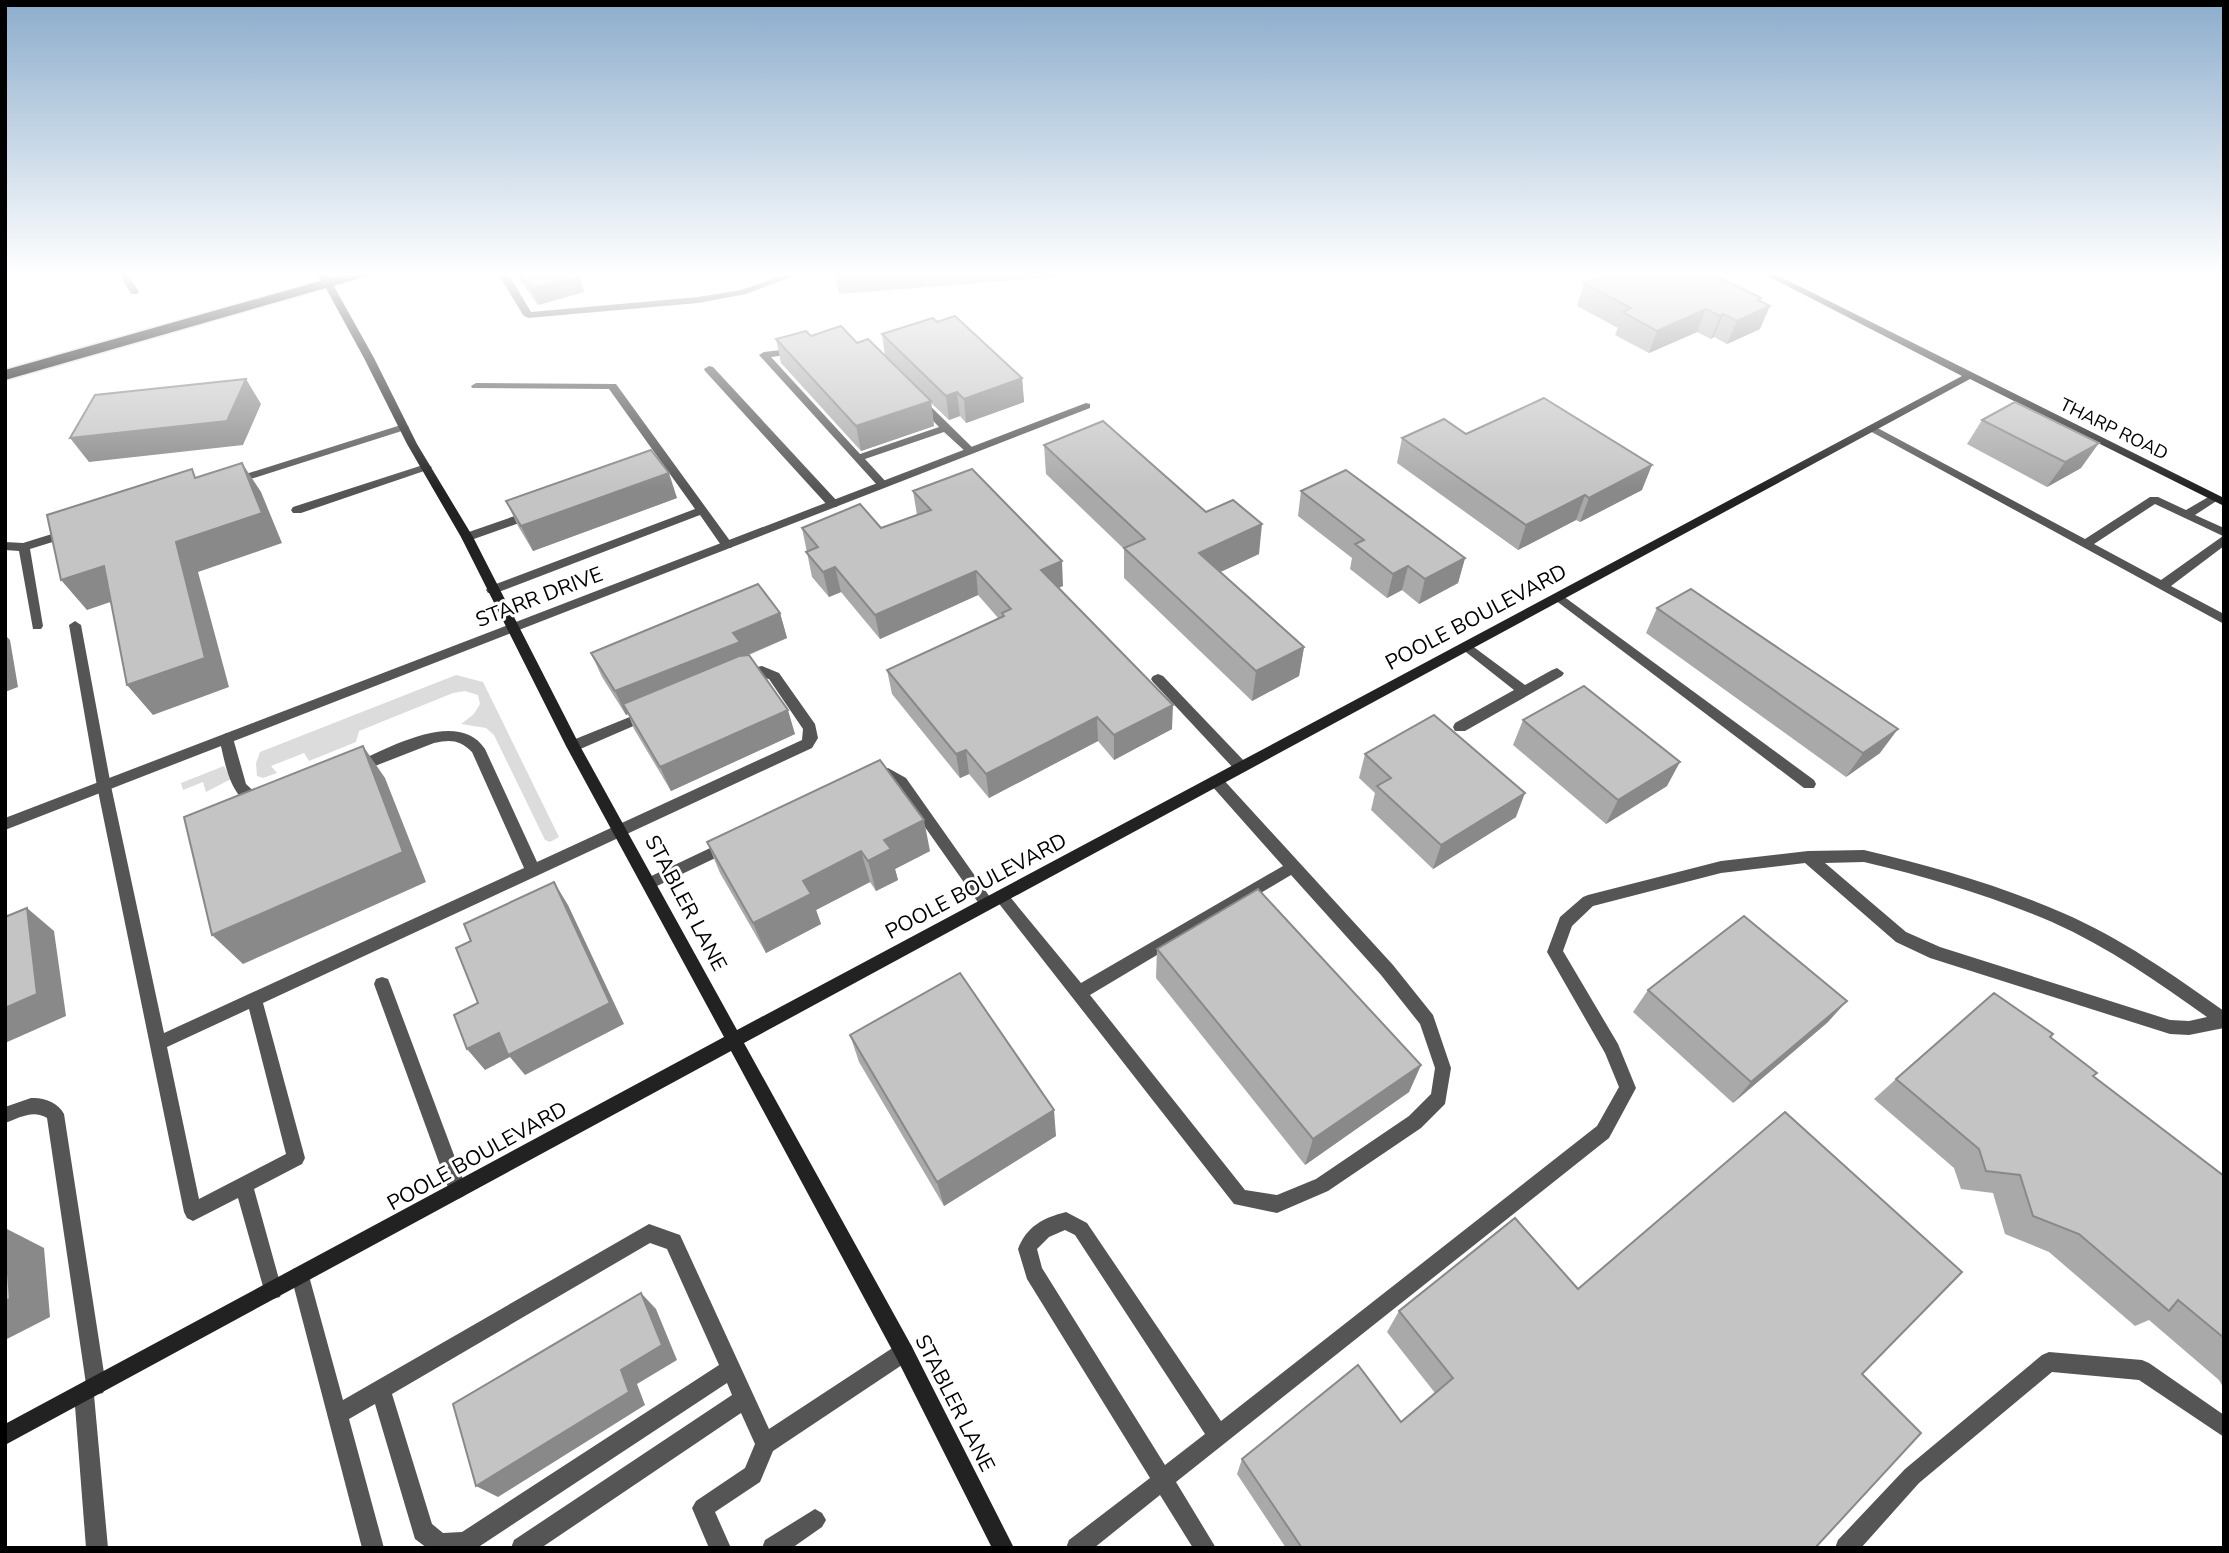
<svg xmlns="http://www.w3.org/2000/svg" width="2229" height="1553" font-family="'Nunito Sans',sans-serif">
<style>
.green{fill:#dcdcdc}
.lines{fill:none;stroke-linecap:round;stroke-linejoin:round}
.highway-casing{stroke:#dbdbdb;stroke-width:3}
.path{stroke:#777;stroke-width:3.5;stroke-dasharray:2 2.5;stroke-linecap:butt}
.lane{fill:#555;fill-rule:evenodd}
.street{fill:#555;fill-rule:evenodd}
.secondary{fill:#222;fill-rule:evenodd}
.highway{fill:#000;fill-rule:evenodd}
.wall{fill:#a9a9a9}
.shaded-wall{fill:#898989}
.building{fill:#c4c4c4;stroke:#898989;stroke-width:2}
.labels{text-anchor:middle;stroke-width:6;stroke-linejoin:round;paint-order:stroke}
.far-street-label{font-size:18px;fill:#000;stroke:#fff}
.street-label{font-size:21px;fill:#000;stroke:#fff}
</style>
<rect width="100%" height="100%" fill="#fff"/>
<g class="green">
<path d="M456,675L483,682L559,837L550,842L545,840L494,735L486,728L461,724L474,714L480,704L478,695L465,691L453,693L359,731L356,742L309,761L304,753L271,766L277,773L263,778L257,776L256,763L260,752Z"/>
<path d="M224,766L231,779L206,792L203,782L183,790L181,783Z"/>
</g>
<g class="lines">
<defs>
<path id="highway" d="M352,272H373L371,275L5,380V370Z"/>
</defs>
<use href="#highway" class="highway-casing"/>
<path class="path" d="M713,272L719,279"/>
<g class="lane">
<path d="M118,272H126L139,292L137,294H131Z"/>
<path d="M502,272H511L509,275L531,312L698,297L741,290L792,272H805L746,294L698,303L528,318L523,315L499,275Z"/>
<path d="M1778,272H1793L1772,279L1767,276Z"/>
<path d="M798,348L803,351L802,353L771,357L860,454L939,427L914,401L919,398L923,399L975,450L974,452H966L944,432L865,459L888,484L882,487L878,486L759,355L764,352Z"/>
<path d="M709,366L713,367L837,501V507H829L705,371L704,369Z"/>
<path d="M476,383L616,384L733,545L731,548H723L700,515L496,593H488L486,590L488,587L695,509L609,389L472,388L471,386Z"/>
<path d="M404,424L409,427L408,429L238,483L234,484L228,481L230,479Z"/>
<path d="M1872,425L2085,539L2150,497H2158L2186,510L2210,496H2218V500L2195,515L2224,528V546L2171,586L2224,614V624L1868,430L1867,428ZM2155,504L2223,536L2161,580L2094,544Z"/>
<path d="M426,464L432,467L430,469L301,513H293L291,510L293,507Z"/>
<path d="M532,510L538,514L536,517L471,540H463L461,537L463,534Z"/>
<path d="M68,529L72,530V536L30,549L43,626L41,629H33L19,551L5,550V542L23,543Z"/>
<path d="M1559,593L1814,780L1816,784L1814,788H1804L1555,600L1553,597Z"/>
<path d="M75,621L81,625L111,786L164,1033L524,868L472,752C460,740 451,739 434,743L357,773L352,772L350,768L352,764C386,750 457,707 485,749L537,862L802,740L803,729L769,679C758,675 749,680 738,677L736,674L738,671L762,666L779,673L815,724L818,738L812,748L263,1003L305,1158L302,1164L254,1189L282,1290L280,1297L273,1299L266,1297L264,1290L238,1198L193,1221L187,1218L184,1212L97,786L69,625ZM249,1009L286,1154L199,1199L167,1047Z"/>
<path d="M1467,642L1525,685L1552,670L1557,668L1564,673L1562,676L1465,731H1455L1453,727L1455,723L1514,690L1462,649L1461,646L1462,643Z"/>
<path d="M1158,674L1163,676L1246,763L1248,767L1246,771H1236L1153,682L1151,679L1153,676Z"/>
<path d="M647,710L654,715L652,718L578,750L573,751L566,746L568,742Z"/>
<path d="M226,733L233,738L246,784L266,803L264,807L259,809C229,799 226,765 219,738Z"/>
<path d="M888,768L906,778L992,900L995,904L992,908L987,910L982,908L896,786L886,779H870L868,775L870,771Z"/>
<path d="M1216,776L1221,777L1393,965L1433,1015L1451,1068L1445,1104L1421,1128L1328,1191L1277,1213L1234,1204L993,896L996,892L1001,890L1006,892L1081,983L1283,866L1211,785L1209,781L1211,777ZM1291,875L1381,975L1420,1024L1435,1068L1431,1094L1409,1116L1316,1179L1277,1195L1245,1190L1090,995Z"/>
<path d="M727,840L732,842L734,846L732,850L655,887L650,889L645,887L642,883L645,879Z"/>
<path d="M1864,850C1932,866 1999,885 2063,913C2121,938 2173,975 2224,1011V1028L2189,1035L2170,1034L1930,958L1896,942L1805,863L1721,873L1593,906L1572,926L1563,951L1618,1044L1636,1088L1609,1138L1176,1482L1216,1548H1193L1160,1495L1094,1548H1066L1069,1540L1150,1478L1027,1279L1018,1249C1027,1226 1043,1218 1066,1212L1087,1223L1221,1421L1597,1126L1619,1087L1605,1053L1547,952L1560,917L1583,897L1588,895L1721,861L1808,851ZM1864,862C1928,877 1991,896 2052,922C2108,947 2158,982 2207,1017L2189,1021L2170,1020L1940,947L1906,932L1825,863ZM1065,1230L1075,1235L1205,1434L1165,1465L1042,1268L1037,1249L1049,1237Z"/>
<path d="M382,977L388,979L390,984L467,1190L464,1196L458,1199L452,1196L449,1190L374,984L376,979Z"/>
<path d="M31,1098C43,1097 58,1102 64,1114L106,1386L103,1393L94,1395L108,1548H86L74,1393L77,1386L86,1384L47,1118C33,1109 19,1118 5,1123V1107Z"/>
<path d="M649,1224L680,1235L769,1429L897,1345L904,1342L911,1345L914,1352L911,1359L773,1451L760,1482L715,1512L731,1548H709L692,1508L696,1501L745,1468L755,1444L741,1413L541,1548H511L514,1540L732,1395L727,1383L477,1548H427L415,1539L375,1404L349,1419L384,1548H362L291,1276L293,1269L300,1267L307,1269L309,1276L343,1400ZM650,1243L667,1249L719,1365L462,1532L443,1533L432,1524L392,1394Z"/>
<path d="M2049,1352L2142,1360L2149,1363L2224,1415V1437L2139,1380L2052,1372L1919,1483L1861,1548H1835L1838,1540L1905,1469L2042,1355Z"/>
<path d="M815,1509L822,1513L826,1520L822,1527L792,1548H762L765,1540Z"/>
</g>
<path class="street" d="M1086,403L1090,404V408L5,830V818Z"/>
<path class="secondary" d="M317,272H326L374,358L417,444L473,537L580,746L737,1030L1962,376L1760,272H1771L2224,498V506L1970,379L744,1043L911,1345L1014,1548H992L897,1359L731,1051L5,1445V1424L724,1037L566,746L461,537L407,444L364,358Z"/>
<use href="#highway" class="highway"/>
</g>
<g class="wall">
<path d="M514,272H575L579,276L584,292L538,305Z"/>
<path d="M835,272H1109V273L839,294Z"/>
<path d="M1584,283L1761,298L1760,300V329L1727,344L1714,337L1711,339L1697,332L1649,353L1615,335L1618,328L1577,306Z"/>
<path d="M937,322L1022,378L1024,402L966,423L960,416L949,420L931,403L934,426L861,451L781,363L776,339L811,336L857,343L885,356L882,334Z"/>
<path d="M1982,420L2081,468L2047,487L1967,444Z"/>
<path d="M1466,434L1642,490L1580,522L1576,520L1518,550L1397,463L1402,438Z"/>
<path d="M1044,445L1206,512L1259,554L1220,572L1304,647L1299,676L1252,701L1124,578V549L1046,474Z"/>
<path d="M913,491L1063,586L1058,588L1172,729L1114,760L1098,741L989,798L969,774L960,778L892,694L887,670L999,619L978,595L880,639L841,592L829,597L812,577L802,528H881L917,515Z"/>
<path d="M1301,491L1465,558L1458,583L1419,604L1402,590L1387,598L1350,569L1352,558L1298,516Z"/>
<path d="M677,498L533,551L518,526L506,501Z"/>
<path d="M1657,608L1880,753L1846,777L1646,633Z"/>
<path d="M780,613L787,638L749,655L795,734L671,791L634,729L628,714L626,715L602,677L591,653Z"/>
<path d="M1523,720L1667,786L1606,824L1513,745Z"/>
<path d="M1365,754L1516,817L1433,869L1371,810L1375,793L1359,778Z"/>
<path d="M707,842L930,851L895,869L898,880L876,891L870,882L816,910L821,924L766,953L720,873Z"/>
<path d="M1157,949L1421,1065L1409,1092L1305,1165L1156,978Z"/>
<path d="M1648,990L1828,1022L1733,1103L1633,1012Z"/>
<path d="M850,1035L1056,1136L944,1206L859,1062Z"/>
<path d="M2050,1037L2093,1076L2224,1176V1389L2219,1380L2149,1320L2135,1326L2049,1252L2005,1234L1993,1193L1961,1189L1954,1168L1874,1099L1896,1079Z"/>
<path d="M1578,1289L1862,1374L1815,1548H1286L1237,1474L1242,1459L1401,1422L1435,1393L1387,1332L1399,1311Z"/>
</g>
<g class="shaded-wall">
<path d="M579,276L584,292L538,305L532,289Z"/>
<path d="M1761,298L1754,314L1770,306L1760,329L1727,344L1737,321Z"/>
<path d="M1706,309L1697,332L1649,353L1657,331Z"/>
<path d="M1723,314L1714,337L1711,339L1720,316Z"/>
<path d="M1022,378L1024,402L966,423L964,399Z"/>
<path d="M246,379L261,404L243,445L89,462L70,438Z"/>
<path d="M957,392L960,416L949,420L946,396Z"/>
<path d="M931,401L934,426L861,451L856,426Z"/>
<path d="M2099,443L2081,468L2047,487L2065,462Z"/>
<path d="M242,463L261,492L282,543L198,572L229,687L153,715L127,685L176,542Z"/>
<path d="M1652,465L1642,490L1580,522L1589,498Z"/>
<path d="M669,473L677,498L533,551L521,526Z"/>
<path d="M1585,495L1576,520L1518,550L1526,525Z"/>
<path d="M1262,524L1259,554L1197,583L1199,553Z"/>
<path d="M1465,558L1458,583L1419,604L1425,579Z"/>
<path d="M1062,561L1063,586L1042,595L1041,570Z"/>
<path d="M104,566L128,596L87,610L61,580Z"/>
<path d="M1408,566L1402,590L1387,598L1393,574Z"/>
<path d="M835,567L841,592L829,597L823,572Z"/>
<path d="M976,571L978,595L880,639L875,615Z"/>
<path d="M780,613L787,638L744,656L623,704L628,714L626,715L615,691L733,633Z"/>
<path d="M5,635L10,640L18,687L5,692Z"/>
<path d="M1304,647L1299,676L1252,701L1256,671Z"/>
<path d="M1173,705L1172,729L1114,760V735Z"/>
<path d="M788,710L795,734L671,791L660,767Z"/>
<path d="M1097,717L1098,741L989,798L986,774Z"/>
<path d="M1898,729L1880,753L1846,777L1863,753Z"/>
<path d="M363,746L385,778L426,882L243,964L212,935Z"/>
<path d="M966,750L969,774L960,778L956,754Z"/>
<path d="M1680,762L1667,786L1606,824L1618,800Z"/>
<path d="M1525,793L1516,817L1433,869L1441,845Z"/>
<path d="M924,820L930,851L895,869L898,880L876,891L868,861L884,840Z"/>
<path d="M861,851L870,882L816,910L821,924L766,953L753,923L803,881Z"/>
<path d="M554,882L568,905L624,1024L525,1075L510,1057L485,1070L467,1049Z"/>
<path d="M27,908L54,931L66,1016L5,1043V1008Z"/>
<path d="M1847,1001L1828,1022L1733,1103L1751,1082Z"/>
<path d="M1421,1065L1409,1092L1305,1165L1313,1139Z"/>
<path d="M1054,1110L1056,1136L944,1206L937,1182Z"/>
<path d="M5,1228L44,1248L50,1317L5,1340Z"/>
<path d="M641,1293L656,1309L677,1360L637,1384L645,1405L498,1497L476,1486L621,1370Z"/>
</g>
<g class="building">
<path d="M519,272H575L579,276L532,289Z"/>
<path d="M1615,272H1708L1761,298L1758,300L1770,306L1737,321L1723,314L1720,316L1706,309L1657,331L1623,312L1631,308L1584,283Z"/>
<path d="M955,316L1022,378L964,399L957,392L946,396L882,334L933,318L937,322Z"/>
<path d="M841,326L857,343L868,339L931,401L856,426L776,339L806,331L811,336Z"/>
<path d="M246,379L227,421L70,438L95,395Z"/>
<path d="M1544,398L1652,465L1589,498L1585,495L1526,525L1402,438L1444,419L1466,434Z"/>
<path d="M2015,402L2099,443L2065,462L1982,420Z"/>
<path d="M1103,421L1206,512L1233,500L1262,524L1199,553L1304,647L1256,671L1124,548L1145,539L1044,445Z"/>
<path d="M651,450L669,473L521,526L506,501Z"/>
<path d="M242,463L262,513L176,542L205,658L127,685L104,566L61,580L47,515L192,469L195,478Z"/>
<path d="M972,469L1062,561L1041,570L1173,705L1114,735L1097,717L986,774L966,750L956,754L887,670L1004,616L1002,613L1011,609L976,571L875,615L835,567L823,572L806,552L818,547L802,528L860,504L881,528L931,510L913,491Z"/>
<path d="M1346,470L1465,558L1425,579L1408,566L1393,574L1355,544L1364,540L1301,491Z"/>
<path d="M758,584L780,613L733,633L740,642L615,691L591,653Z"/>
<path d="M1691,589L1898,729L1863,753L1657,608Z"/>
<path d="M749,655L788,710L660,767L623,704L739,656Z"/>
<path d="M1584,686L1680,762L1618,800L1523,720Z"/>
<path d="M1434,715L1525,793L1441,845L1377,786L1391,778L1365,754Z"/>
<path d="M363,746L403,852L212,935L184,817Z"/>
<path d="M880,760L924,820L884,840L891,849L868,861L861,851L803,881L811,894L753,923L707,842Z"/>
<path d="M554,882L610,1003L508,1055L499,1033L467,1049L454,1015L478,1003L456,948L471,941L464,924Z"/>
<path d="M1258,889L1421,1065L1313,1139L1157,949Z"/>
<path d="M27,908L37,994L5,1008V917Z"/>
<path d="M1744,916L1847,1001L1751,1082L1648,990Z"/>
<path d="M960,973L1054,1110L937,1182L850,1035Z"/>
<path d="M1994,993L2053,1034L2050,1037L2097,1073L2093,1076L2224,1176V1338L2178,1300L2169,1311L2079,1234L2033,1216L2020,1175L1986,1171L1979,1149L1896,1079Z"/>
<path d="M1785,1112L1962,1272L1862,1374L1921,1433L1815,1548H1302L1242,1459L1358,1365L1401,1422L1453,1378L1399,1311L1515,1218L1578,1289Z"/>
<path d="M5,1237L10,1299L5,1301Z"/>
<path d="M641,1293L662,1345L621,1370L629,1392L476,1486L453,1404Z"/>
</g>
<linearGradient id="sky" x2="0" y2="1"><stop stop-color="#8cadcc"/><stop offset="0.56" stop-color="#fff"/><stop offset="1" stop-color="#fff" stop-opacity="0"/></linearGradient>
<rect width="2229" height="489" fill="url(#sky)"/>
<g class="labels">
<g class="far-street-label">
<text transform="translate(2114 429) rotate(26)" y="6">THARP ROAD</text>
</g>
<g class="street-label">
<text transform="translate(539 597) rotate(-21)" y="7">STARR DRIVE</text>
<text transform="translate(1476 617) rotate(-28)" y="7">POOLE BOULEVARD</text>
<text transform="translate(976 886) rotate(-28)" y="7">POOLE BOULEVARD</text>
<text transform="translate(686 903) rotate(62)" y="7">STABLER LANE</text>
<text transform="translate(477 1156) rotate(-29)" y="7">POOLE BOULEVARD</text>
<text transform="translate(955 1403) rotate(63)" y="7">STABLER LANE</text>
</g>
</g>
<rect width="2229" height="1553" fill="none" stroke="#000000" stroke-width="14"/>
</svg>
